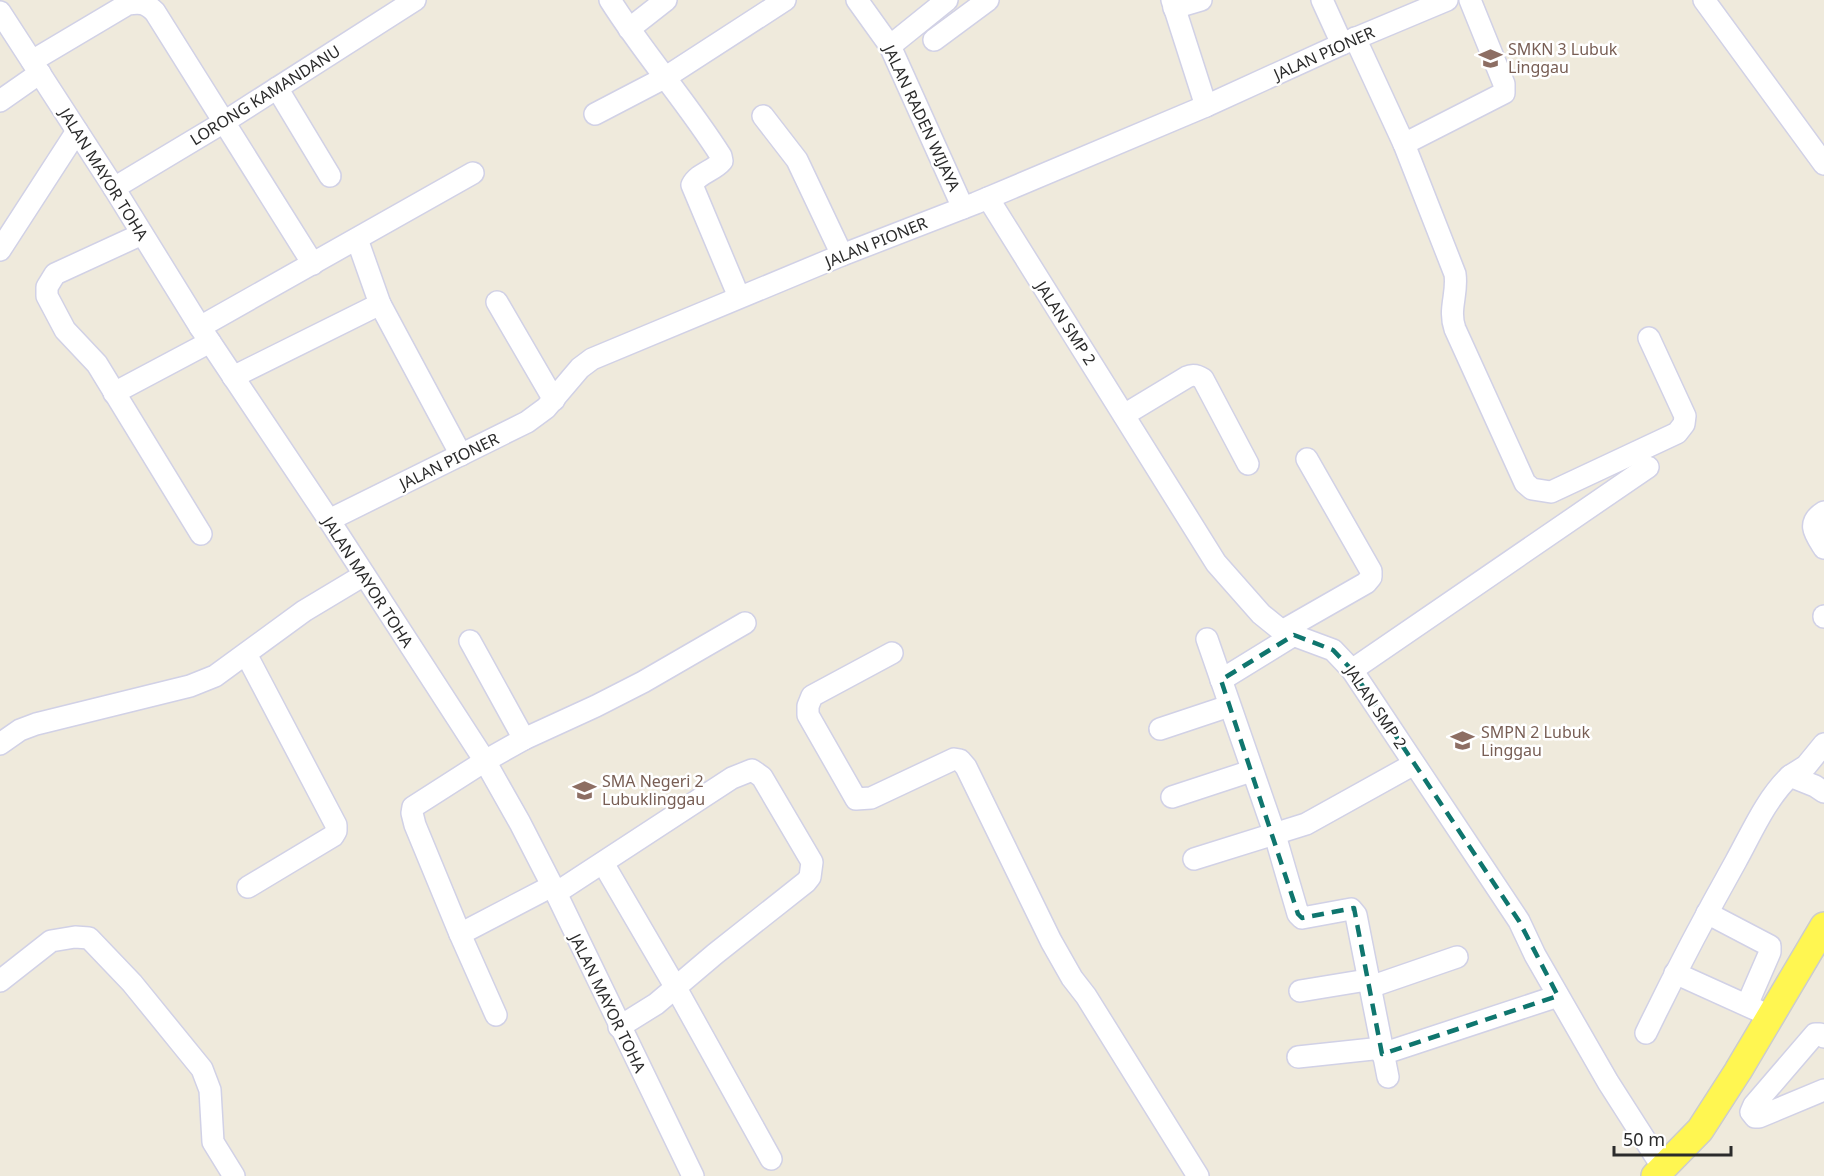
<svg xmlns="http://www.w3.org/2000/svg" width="1824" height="1176" font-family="'Noto Sans',sans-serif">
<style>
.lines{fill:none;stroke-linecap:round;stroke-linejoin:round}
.minor-casing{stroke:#d1d1e6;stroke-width:24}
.major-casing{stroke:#ccc;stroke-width:30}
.minor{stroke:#fff;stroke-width:21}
.major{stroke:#fff651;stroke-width:27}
.marked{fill:none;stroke:#0f766e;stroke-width:4.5;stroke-dasharray:12 8;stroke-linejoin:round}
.labels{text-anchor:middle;stroke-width:5;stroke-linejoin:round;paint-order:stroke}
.education-label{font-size:16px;fill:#785e54;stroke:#fff;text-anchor:start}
.street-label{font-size:16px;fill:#2b2b2b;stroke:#fff}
</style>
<rect width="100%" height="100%" fill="#efeadc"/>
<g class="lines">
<defs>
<g id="minor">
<path d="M610,0C644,54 687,102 721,156L722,161C714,171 698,173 692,185L739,297"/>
<path d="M857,0L890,46L963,208"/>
<path d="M1172,0L1206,106"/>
<path d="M1322,0L1342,44"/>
<path d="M1470,0L1504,84V93L1404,144L1455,274C1458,294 1448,309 1455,329L1525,483L1532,489L1551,492L1677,433L1684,424L1685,416L1649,338"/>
<path d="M1704,0L1824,164"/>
<path d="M1174,8L1201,0"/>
<path d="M0,12L114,188L200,327L329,520L485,761L520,823L556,893L693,1176"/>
<path d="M629,29L666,0"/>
<path d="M1355,38L1404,144"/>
<path d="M934,40L988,0"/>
<path d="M890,46L947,0"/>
<path d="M32,61L128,4C141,2 146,3 155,12L313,264"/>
<path d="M277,88L330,176"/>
<path d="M0,101L40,73"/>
<path d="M595,114L666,77L785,0"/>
<path d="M763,116L797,160L842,255"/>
<path d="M114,188L224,122L415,0"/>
<path d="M988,198L1216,563L1261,614L1282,631L1333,650L1352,670L1519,921L1535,955L1608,1082L1663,1168"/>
<path d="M142,234L55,274L47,287V296L65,330L97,364L201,534"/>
<path d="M357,239L380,304L461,455"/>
<path d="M0,250L77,131"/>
<path d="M497,302L554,400"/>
<path d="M200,327L473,173"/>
<path d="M233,377L380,304"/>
<path d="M114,393L210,342"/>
<path d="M1124,415L1187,377C1193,374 1197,375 1203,379L1248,464"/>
<path d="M1824,512C1806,523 1815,534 1824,548"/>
<path d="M329,520L527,422L546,408L580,368L592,359L842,255L976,203L1206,106L1342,44L1447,0"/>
<path d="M1824,616V617"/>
<path d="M1282,631L1366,583L1371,577V571L1307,459"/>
<path d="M1207,639L1275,835L1298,914L1302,918L1351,909L1356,915L1388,1077"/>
<path d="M470,641L524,739"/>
<path d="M892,653L812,696L808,706V715L856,799L871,798L954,759L960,760L966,767L1051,941L1072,978L1086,996L1198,1176"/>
<path d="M246,654L336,825V831L333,836L248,887"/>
<path d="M1352,670L1648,467"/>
<path d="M1221,680L1294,635"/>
<path d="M1160,729L1229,706"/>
<path d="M0,744L20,730L36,724L190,686L215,676L304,611L364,575"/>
<path d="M1824,744L1806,766L1790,776L1815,786L1824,792"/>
<path d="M1172,797L1251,771"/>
<path d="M1194,859L1306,824L1414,764"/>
<path d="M603,863L676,988L771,1159"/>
<path d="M556,893L732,778L752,770L762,777L812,862L810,877L806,882L715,954L656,1004L619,1027"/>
<path d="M1707,913L1770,946V952L1747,1005"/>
<path d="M460,934L552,886"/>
<path d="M1675,973L1759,1011"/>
<path d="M0,981L51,941L75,937L89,938L132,983L202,1069L210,1090L213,1142L234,1176"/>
<path d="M1370,987L1457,957"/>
<path d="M1300,991L1367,980"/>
<path d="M496,1015L460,934L415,825L412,813L413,807L485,761L524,739L596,706L643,682L745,623"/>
<path d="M1646,1033C1674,975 1704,918 1736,861C1752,832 1766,799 1790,776"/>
<path d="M1824,1037L1820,1034H1815L1754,1105L1751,1112L1755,1117H1759L1824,1090"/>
<path d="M1382,1054L1558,996"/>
<path d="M1298,1057L1382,1048"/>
</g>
<path id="major" d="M1655,1176L1700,1130L1738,1071L1824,926"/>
</defs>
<use href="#minor" class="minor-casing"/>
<use href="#major" class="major-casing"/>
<use href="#minor" class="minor"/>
<use href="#major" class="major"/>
</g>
<path class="marked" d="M1294,635L1333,650L1352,670L1519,921L1558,996L1382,1054L1354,908L1302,918L1298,914L1221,680Z"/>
<defs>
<symbol id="school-bare" viewBox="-9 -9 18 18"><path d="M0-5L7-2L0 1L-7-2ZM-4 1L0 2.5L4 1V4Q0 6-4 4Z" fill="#8d6e63" stroke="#fff" stroke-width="2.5" paint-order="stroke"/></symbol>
</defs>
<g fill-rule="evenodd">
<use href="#school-bare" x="1474" y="42" width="33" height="33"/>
<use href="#school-bare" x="1446" y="724" width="33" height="33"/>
<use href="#school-bare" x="568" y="774" width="33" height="33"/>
</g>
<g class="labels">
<g class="education-label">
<text x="1508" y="55">SMKN 3 Lubuk<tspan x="1508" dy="18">Linggau</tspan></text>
<text x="1481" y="738">SMPN 2 Lubuk<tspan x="1481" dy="18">Linggau</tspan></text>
<text x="602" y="787">SMA Negeri 2<tspan x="602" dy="18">Lubuklinggau</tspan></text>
</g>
<g class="street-label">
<text transform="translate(1324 53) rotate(-24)" y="6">JALAN PIONER</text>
<text transform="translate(265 95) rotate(-32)" y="6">LORONG KAMANDANU</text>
<text transform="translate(922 118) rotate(65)" y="6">JALAN RADEN WIJAYA</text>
<text transform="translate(104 174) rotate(58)" y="6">JALAN MAYOR TOHA</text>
<text transform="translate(876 242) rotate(-22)" y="6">JALAN PIONER</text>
<text transform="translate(1066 323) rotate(57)" y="6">JALAN SMP 2</text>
<text transform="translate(449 461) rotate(-26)" y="6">JALAN PIONER</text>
<text transform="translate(368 582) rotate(57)" y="6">JALAN MAYOR TOHA</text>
<text transform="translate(1376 707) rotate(56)" y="6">JALAN SMP 2</text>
<text transform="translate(608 1003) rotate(64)" y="6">JALAN MAYOR TOHA</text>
</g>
</g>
<path d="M1614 1146v9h117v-9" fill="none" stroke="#2b2b2b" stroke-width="3"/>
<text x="1623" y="1146" font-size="18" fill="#2b2b2b" stroke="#ffffff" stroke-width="4.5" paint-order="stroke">50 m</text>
</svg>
